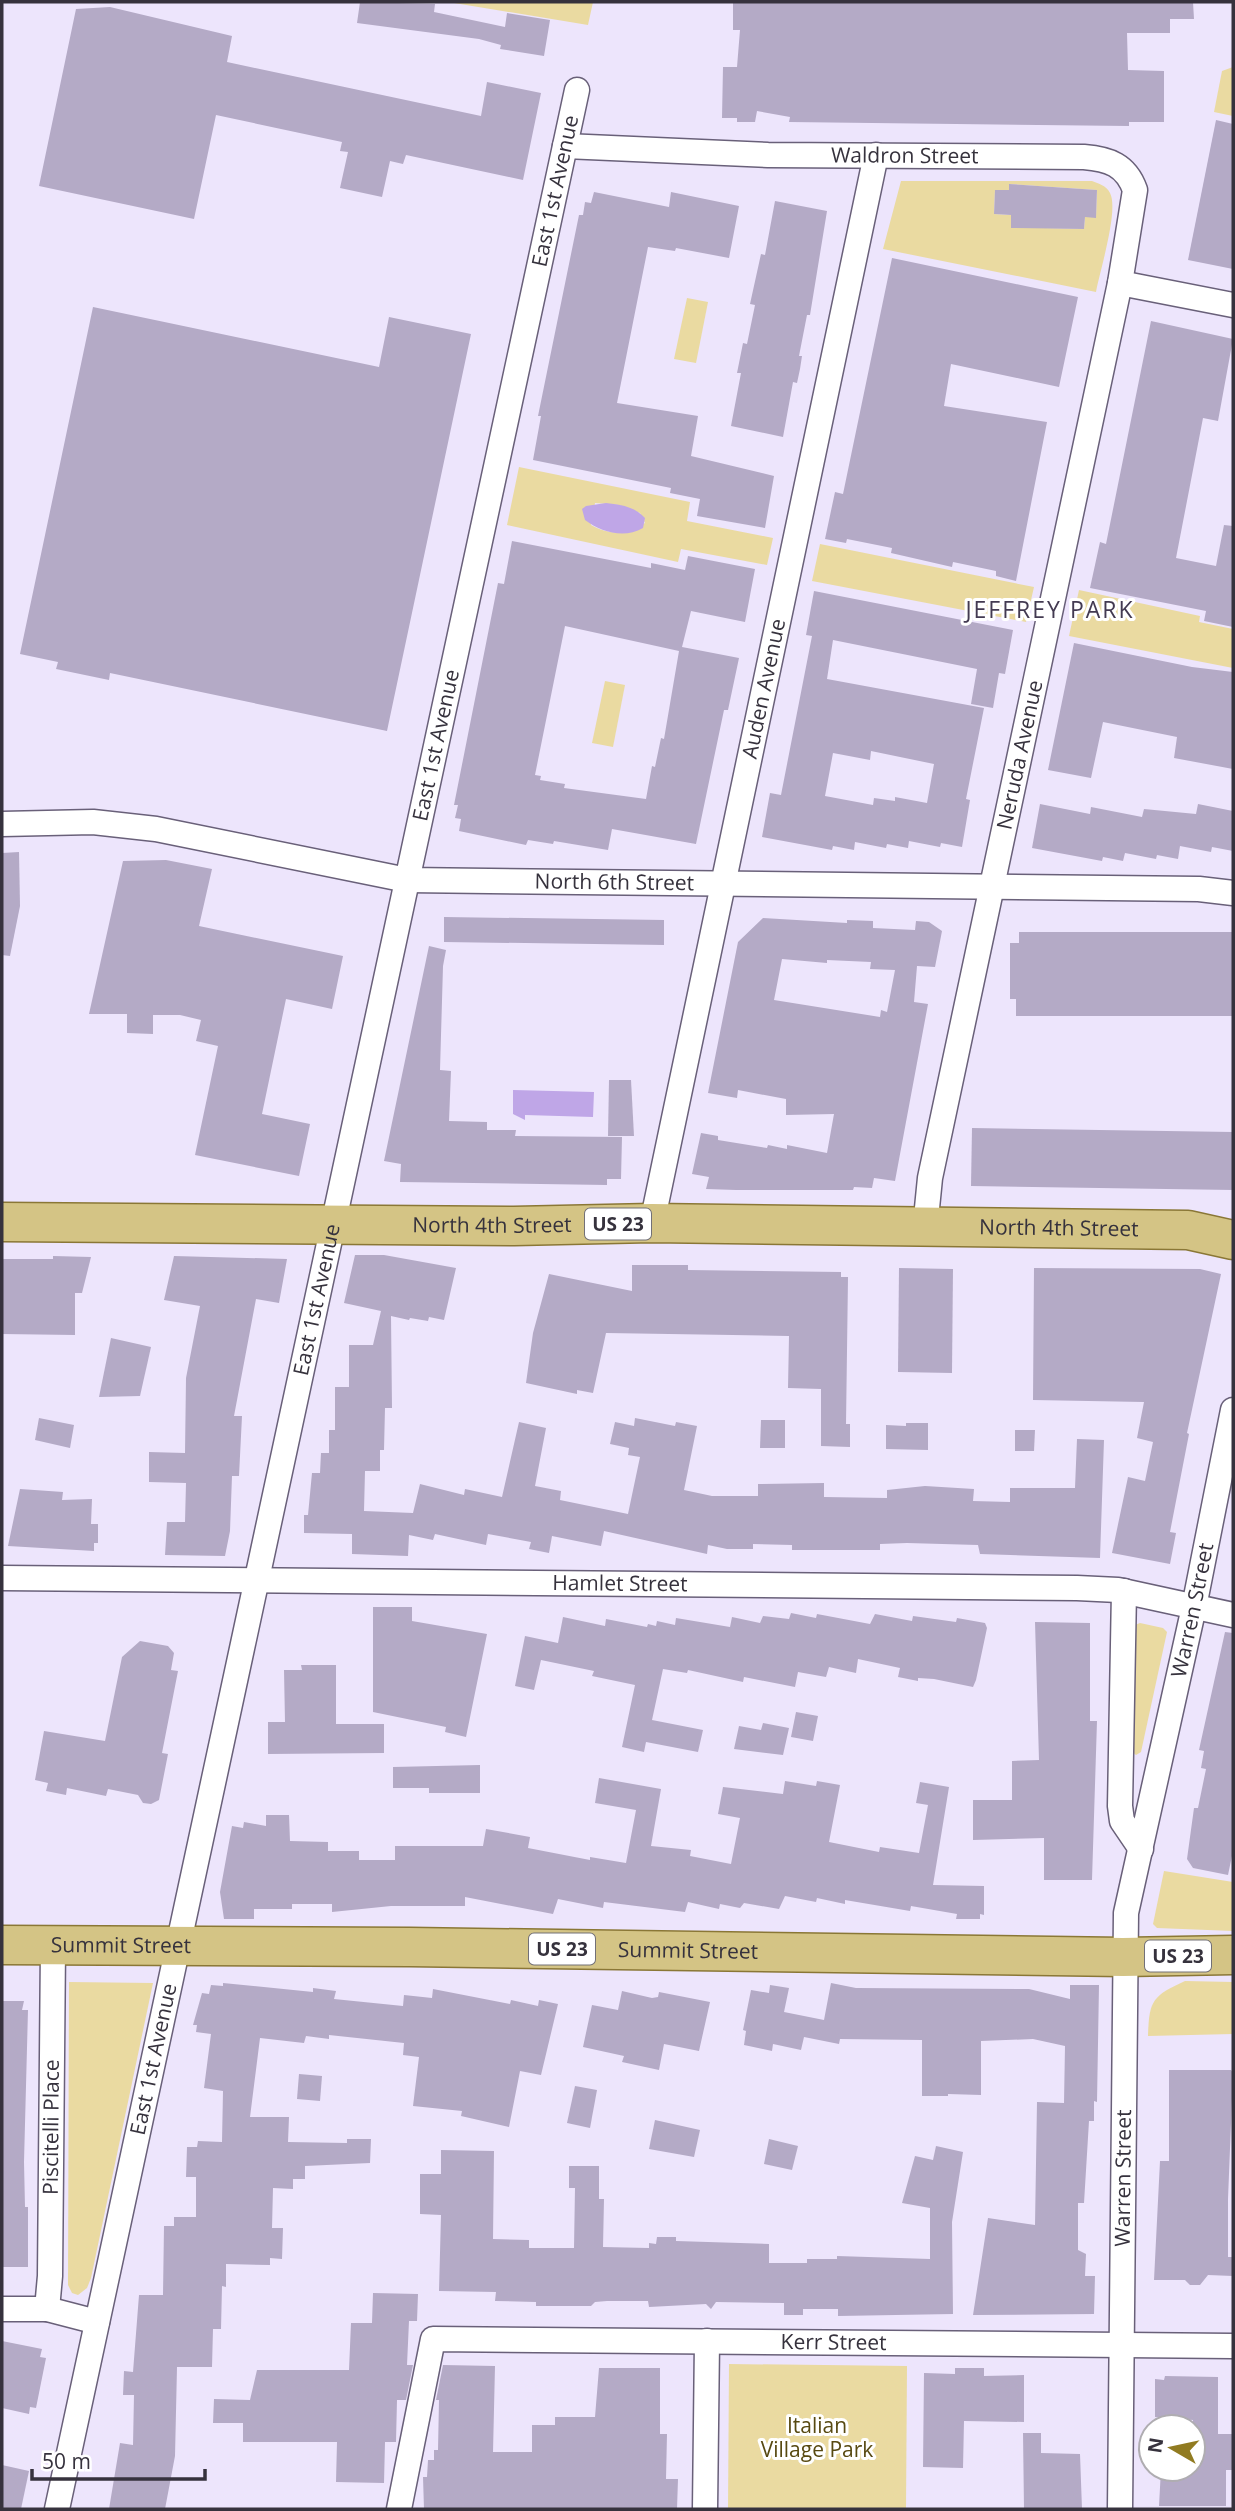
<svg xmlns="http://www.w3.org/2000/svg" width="1235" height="2511" font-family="'Open Sans',sans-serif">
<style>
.green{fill:#eadaa1;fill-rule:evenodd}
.water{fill:#bfa6e7}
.building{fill:#b4aac6;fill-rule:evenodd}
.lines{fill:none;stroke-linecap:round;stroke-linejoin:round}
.street-casing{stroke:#696079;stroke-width:27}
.primary-casing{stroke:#8a7736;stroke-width:41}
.street{stroke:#fff;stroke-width:24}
.primary{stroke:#d4c485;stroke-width:38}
.labels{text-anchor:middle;stroke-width:6;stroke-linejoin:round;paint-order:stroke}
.shield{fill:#fff;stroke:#727077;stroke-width:2}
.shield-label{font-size:19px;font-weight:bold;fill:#36323d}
.street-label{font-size:21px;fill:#36323d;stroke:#fff}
.park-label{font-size:21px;fill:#574911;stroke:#fff}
.neighbourhood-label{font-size:23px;letter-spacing:2px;fill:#433a51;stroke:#fff}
</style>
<rect width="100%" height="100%" fill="#ede5fc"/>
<g class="green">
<path d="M448,2H593L588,25Z"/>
<path d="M1233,67V116L1214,112L1222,71Z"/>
<path d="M901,181H1092C1099,184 1106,185 1110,193C1119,210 1100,270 1096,292L883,249ZM1010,184L1097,190L1096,217H1085L1084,229L1011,227V215L994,214L995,190H1009Z"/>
<path d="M687,298L708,302L696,363L674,359Z"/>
<path d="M519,467L690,502L687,521L773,538L767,565L681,549L678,562L507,525ZM595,503L619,505L640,513L645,523C626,534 611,536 591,525Z"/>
<path d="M820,544L1034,587L1026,622L812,581Z"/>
<path d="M1079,590L1200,616L1199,622L1233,629V668L1069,636Z"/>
<path d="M605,681L625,685L613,747L592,743Z"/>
<path d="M1140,1623L1163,1628L1167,1632L1141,1752L1136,1755L1131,1751L1135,1625Z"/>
<path d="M1164,1871L1233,1882V1931L1157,1928L1153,1924Z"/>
<path d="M1185,1981L1233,1982V2034L1148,2036C1149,2001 1152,1996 1185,1981Z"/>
<path d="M69,1982L153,1983L91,2278L87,2288L78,2295L72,2293L68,2285Z"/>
<path d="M729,2364L907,2366L906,2509H728Z"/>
</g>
<g class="water">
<path d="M606,503C621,505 634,506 645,518L643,528C624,539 601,532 585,520L582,509L586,506Z"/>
<path d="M513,1090L594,1092L593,1117L525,1115V1120L513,1114Z"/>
</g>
<g class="building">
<path d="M360,2L435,4L434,12L505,27L507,13L550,20L544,56L500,49L501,45L479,39L357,23Z"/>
<path d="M733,2H1193L1194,19H1170V33H1127L1128,70L1164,71V122H1129V126L789,122L790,117L757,111L755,122H737V118H722L723,67H737L740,30H733Z"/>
<path d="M110,7L232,36L227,62L481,116L487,82L541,93L523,180L406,155L403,164L390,161L382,197L340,188L348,152L340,151L342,142L216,115L194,219L39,186L76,9Z"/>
<path d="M1216,120L1233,124V269L1188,260Z"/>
<path d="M1009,184L1097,190L1096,218L1085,217L1084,229L1011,228V215L994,214L995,190H1009Z"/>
<path d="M594,192L669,207L671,192L739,206L729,258L676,248L675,251L648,247L617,403L698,416L691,456L774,476L765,528L697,516L700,499L670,493L671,488L533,460L541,416H538L579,215H583L585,202L591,203Z"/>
<path d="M775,201L827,211L810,315H807L799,356H802L800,369L797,383L793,382L783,437L731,426L741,373H737L743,343L747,344L755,305L750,304L761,254L765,255Z"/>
<path d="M892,258L1078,297L1059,387L951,364L944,406L1047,422L1016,581L996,576V571L977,567L953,562L952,567L891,553L892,548L847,539L846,543L825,539L835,492L843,494Z"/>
<path d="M93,307L379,367L389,317L471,334L387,731L110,673L109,680L56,669L58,662L20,654Z"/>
<path d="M1151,321L1233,339L1218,421L1203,418L1176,558L1216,566L1224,525L1233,526V627L1204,621L1206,611L1090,588L1100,542L1106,544Z"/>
<path d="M512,541L651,568V563L685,570L688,556L755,569L745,622L691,611L682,647L739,658L728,710H724L696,844L612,829L608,850L554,841L553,844L528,840L526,845L459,831L461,819L455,818L458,805H454L498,583L504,584ZM565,626L679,651L664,739L661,738L655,767L652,766L646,799L564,788L565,784L540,780L541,776L535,775Z"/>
<path d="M814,591L1013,630L1005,674L999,673L993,708L971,704L977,669L833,640L827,679L984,708L966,799L970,800L962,847L941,843L940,847L909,841L908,848L887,844L886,848L855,842L854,850L833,846L832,850L762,837L770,793L781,795L812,636L806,635ZM871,751L934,764L927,803L895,797V801L874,798L873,805L825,796L833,753L870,760Z"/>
<path d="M1074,643L1192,667L1233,672V769L1174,758L1177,737L1103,722L1091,778L1048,770Z"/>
<path d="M1040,804L1090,814L1091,807L1142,817L1144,809L1196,814L1198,804L1233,811V851L1212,847L1211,852L1180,846L1178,859L1157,855L1156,859L1125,853L1123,861L1103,857L1102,861L1032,848Z"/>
<path d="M19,852L20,906L10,956L2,955V853Z"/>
<path d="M166,860L212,869L199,926L343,956L332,1009L286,999L262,1114L310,1124L299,1176L195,1155L218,1046L196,1041L201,1020L180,1015H153V1034L127,1033V1014H89L123,861Z"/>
<path d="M444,917L664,920V945L444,942Z"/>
<path d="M763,918L847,923V920L873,921V928L915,930L916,921L929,922L942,931L935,967L917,966L914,1002L928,1004L895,1181L874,1178L872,1188L854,1187L853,1190H736L706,1189L709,1177L692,1174L701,1133L718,1136V1140L767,1148L768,1145L787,1149V1145L827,1153L834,1114L786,1115V1099L738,1090L737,1098L708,1093L738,942ZM782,959L827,963V960L871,962L870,969L895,970L887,1012L881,1010L880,1017L774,1000Z"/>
<path d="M1019,932H1233V1016H1016V999H1010V943H1019Z"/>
<path d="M429,946L446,950L443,966L440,1070L451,1071L449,1121L487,1122V1130H516L515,1136L622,1137L621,1179H607V1185L400,1182L401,1164L384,1161Z"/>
<path d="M609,1080H631L634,1136H608Z"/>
<path d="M972,1128L1233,1132V1190L971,1186Z"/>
<path d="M355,1255H384L456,1268L444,1320L429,1317L428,1321L410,1318L409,1320L391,1316L392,1408H385L384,1450H380V1471H365L364,1511L413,1513L420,1484L464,1495L465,1489L502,1497L519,1422L546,1428L535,1486L561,1491L560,1500L628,1514L640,1457L628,1455L629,1448L610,1444L615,1422L634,1426L635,1418L675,1426L676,1422L697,1426L684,1490L712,1496H758V1484L824,1483V1497L887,1498V1490L925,1486L974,1489L973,1501L1010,1502V1488H1075L1077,1439L1104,1440L1100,1558L980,1554L978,1545L907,1543L880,1544V1550H792V1545L753,1544V1549H727L708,1545L707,1554L604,1531L601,1546L552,1536L549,1553L529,1549L531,1542L488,1534L486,1545L435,1534L433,1540L409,1535L408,1556L352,1554V1534L304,1533V1515H308L312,1473H320L321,1453H329V1430H335V1387H349V1345H373L381,1311L344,1303Z"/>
<path d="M53,1256L91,1257L82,1293H75V1335L2,1334V1259H53Z"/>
<path d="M174,1256L287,1259L279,1303L256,1299L234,1416H242L239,1476H232L230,1531L225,1556L165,1555L167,1522H185L186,1483L149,1482V1452L185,1453L186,1378L200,1306L164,1300Z"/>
<path d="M632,1265H688V1270L841,1272V1277H848L846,1424H850V1447L821,1446V1389L788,1388L789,1336L606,1333L593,1393L577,1390V1394L526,1383L533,1333L549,1274L632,1291Z"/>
<path d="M899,1268L953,1269L952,1373L898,1372Z"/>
<path d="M1034,1268L1200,1269L1221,1274L1187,1433L1189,1434L1170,1532L1176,1533L1170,1564L1112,1553L1128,1477L1145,1481L1153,1442L1137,1438L1144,1402L1033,1400Z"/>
<path d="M111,1338L151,1347L140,1396L99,1397Z"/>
<path d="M39,1418L74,1425L70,1448L35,1440Z"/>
<path d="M761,1420H785V1448H760Z"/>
<path d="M906,1423H928V1450L886,1449V1425L906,1426Z"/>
<path d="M1015,1430H1035L1034,1451H1015Z"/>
<path d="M20,1489L63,1492L62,1500L92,1499L91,1524H98V1543H94V1551L8,1546Z"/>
<path d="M373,1607H412V1621L487,1634L466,1737L445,1732L446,1727L373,1712Z"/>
<path d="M791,1613L816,1618L817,1614L870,1624L875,1614L912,1621L913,1616L956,1622L957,1618L985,1623L987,1628L976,1680L973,1687L934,1679L918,1678V1681L898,1677L900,1668L858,1659L856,1673L829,1667L826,1677L798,1672L795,1687L744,1677L743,1682L688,1670L687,1673L663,1669L652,1720L703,1730L698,1752L646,1742L644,1752L622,1747L635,1685L592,1676L594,1671L541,1660L534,1690L515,1686L525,1636L558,1643L563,1617L605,1626L606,1619L647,1627L648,1624L656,1626L657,1621L675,1625L676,1618L730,1627L732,1617L760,1623L763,1616L789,1619Z"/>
<path d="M1035,1622L1090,1623V1721H1097L1092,1880H1044V1838L973,1840V1800H1012V1761L1039,1760Z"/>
<path d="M1225,1632L1233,1633V1851L1228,1875L1193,1868L1187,1859L1194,1808H1198L1206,1769L1201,1768L1204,1751L1199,1750Z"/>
<path d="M140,1641L168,1646L174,1653L171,1670L178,1671L162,1753L168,1754L159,1800L151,1804L143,1803L138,1795L108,1789L106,1796L67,1788L66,1795L46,1791L48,1783L35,1780L44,1731L105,1741L122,1657Z"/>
<path d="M301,1665H336V1724H384V1753L268,1754V1722H285L284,1670H302Z"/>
<path d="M796,1712L818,1716L813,1741L791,1737Z"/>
<path d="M763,1723L789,1728L783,1755L734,1749L739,1726L761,1730Z"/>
<path d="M480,1765V1793H429V1788H393V1767Z"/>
<path d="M599,1778L661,1789L651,1846L691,1850L690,1856L731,1864L740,1818L718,1814L723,1787L783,1794L785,1781L816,1786L817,1781L840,1785L829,1842L879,1852L880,1847L919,1853L928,1805L916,1803L920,1782L949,1787L933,1885L984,1886V1915L980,1914V1919H956L957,1914L911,1906L910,1911L845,1900V1904L817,1898L816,1902L785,1896L779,1909L744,1903L740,1908L720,1904L719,1909L688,1902L685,1912L604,1902L603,1908L558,1899L553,1914L465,1897V1906H391L332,1912V1904H292V1909H254V1919H224L220,1892L232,1826L243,1828L244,1822L266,1826V1815H289L290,1841L328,1842V1851H359V1860H395V1846H483L486,1829L530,1837L528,1848L590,1860V1857L626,1863L636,1810L595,1803Z"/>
<path d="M223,1983L313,1992V1988L336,1991L334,1999L403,2006L404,1995L432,1998L433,1989L510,2004L511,2000L538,2006L539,2000L558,2004L541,2075L520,2071L509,2127L461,2116L462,2111L413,2106L419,2057L403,2055L404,2043L329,2035V2039L306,2036L304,2043L260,2038L250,2117H289L288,2142L347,2143V2139H371L370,2163L305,2166V2179H293V2189L273,2188L272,2228H283L282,2259L270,2258V2265L226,2264V2287L222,2286L221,2329H213L212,2367H177L175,2456L165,2509H109L120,2443L133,2445L134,2395H123L124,2371L133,2372L139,2295H163L164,2226H174V2217H196V2177H186L187,2147H197L198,2141L222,2142L223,2091L204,2088L211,2034L196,2032L197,2025H193L202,1993L209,1994L211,1985L223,1986Z"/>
<path d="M831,1983L856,1988L1029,1989L1070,1999V1985H1099L1097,2102L1094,2101V2121H1089L1084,2203H1078V2250L1086,2254L1085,2276H1095L1094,2314L973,2315L988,2218L1035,2225L1037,2102L1064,2103L1065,2046L1033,2039L981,2041V2095L948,2094V2096H922V2040L840,2039L839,2044L804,2037L801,2050L773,2044L772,2051L744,2045L746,2031L743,2030L751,1990L769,1993L770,1985L789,1988L784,2012L824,2020Z"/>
<path d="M622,1991L652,1998L658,1997L659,1992L710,2002L699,2051L664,2044L659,2070L622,2062L624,2056L583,2047L592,2005L618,2010Z"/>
<path d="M2,2001H24L22,2010H28L24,2162L25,2207H28V2267H2Z"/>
<path d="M1169,2070H1231L1233,2073L1228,2199V2257H1233V2276L1208,2275L1200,2285H1190L1185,2280H1154L1160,2161H1169Z"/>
<path d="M299,2074L322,2076L320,2101L297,2099Z"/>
<path d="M575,2086L597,2090L590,2128L567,2123Z"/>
<path d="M655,2120L700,2130L694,2157L649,2149Z"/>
<path d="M769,2139L798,2146L792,2170L764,2164Z"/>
<path d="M936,2146L963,2152L952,2222L953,2314L838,2316V2309H803V2315H784V2303L716,2302L711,2309L706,2304L649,2307L648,2301H607L595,2302L591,2306H536V2302L495,2301L496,2292L439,2291L441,2215L420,2214V2174H441V2150L494,2151L493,2239L529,2240V2248H574L575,2188H569V2166H599V2199H604L603,2247L649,2248V2243L656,2244L657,2237H676V2241L769,2244V2263H807V2259H837V2256L930,2259V2208L902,2203L915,2156L933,2160Z"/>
<path d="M373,2293L418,2294L417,2321H409L407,2365H413L406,2400H397L396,2442H385L384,2483L336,2482L337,2442H243V2423H213L214,2399L250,2400L257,2370H349L351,2323H372Z"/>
<path d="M2,2341L42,2349L40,2357L46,2358L36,2408L30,2407L29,2414L2,2408Z"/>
<path d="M443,2365L495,2366L493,2452H532V2425H555V2417H595L599,2368H660V2434H667L666,2479H678L677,2509H424L423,2477H427L428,2460H434V2450H438L439,2400H436Z"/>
<path d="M955,2368H984V2376L1024,2375V2422L964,2421L963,2468L923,2467L924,2373L955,2374Z"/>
<path d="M1165,2376L1218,2377V2434H1232V2470H1226V2506H1159L1161,2469H1193V2420L1155,2417V2379L1164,2380Z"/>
<path d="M1023,2433H1041V2453L1080,2454L1082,2509H1024Z"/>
<path d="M2,2465L29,2471L21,2509H2Z"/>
</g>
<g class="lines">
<defs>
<g id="street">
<path id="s1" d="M565,146L768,155L1084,157C1109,159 1126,165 1135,190L1120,283L930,1178L925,1228"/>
<path d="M1120,283L1233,305"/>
<path id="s2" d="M2,824L93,822L156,829L407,880L1199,889L1233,893"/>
<path id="s3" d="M652,1223L876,155"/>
<path id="s4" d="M2,1578L1077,1588L1118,1590L1233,1615"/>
<path d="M1124,1591L1120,1806L1122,1821L1141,1849"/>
<path d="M2,2309H47L97,2322"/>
<path id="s5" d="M47,2309L50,2276L53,1946"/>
<path id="s6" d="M57,2509L577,90"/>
<path id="s7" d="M399,2509L433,2339L1233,2346"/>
<path d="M705,2509L707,2341"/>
<path id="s8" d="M1120,2509L1126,1913L1194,1607L1233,1410"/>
</g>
<g id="primary">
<path id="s9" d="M2,1222L514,1226L652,1223L1188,1230L1233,1240"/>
<path id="s10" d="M2,1945L410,1947L1123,1957L1233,1955"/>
</g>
</defs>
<use href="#street" class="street-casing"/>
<use href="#primary" class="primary-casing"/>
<use href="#street" class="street"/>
<use href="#primary" class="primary"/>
</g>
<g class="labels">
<g class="shield">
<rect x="585" y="1208.5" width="66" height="31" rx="5"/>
<rect x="529" y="1933.5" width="66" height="31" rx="5"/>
<rect x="1145" y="1940.5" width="66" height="31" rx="5"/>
</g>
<g class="shield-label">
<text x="618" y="1231">US 23</text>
<text x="562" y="1956">US 23</text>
<text x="1178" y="1963">US 23</text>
</g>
<g class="street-label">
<text dy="7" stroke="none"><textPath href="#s1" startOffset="340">Waldron Street</textPath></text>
<text dy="7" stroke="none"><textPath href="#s6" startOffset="2371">East 1st Avenue</textPath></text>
<text dy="7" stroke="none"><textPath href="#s3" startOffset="546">Auden Avenue</textPath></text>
<text dy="7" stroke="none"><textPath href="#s6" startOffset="1804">East 1st Avenue</textPath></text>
<text transform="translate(1020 755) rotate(-78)" y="7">Neruda Avenue</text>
<text dy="7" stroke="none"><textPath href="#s2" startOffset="618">North 6th Street</textPath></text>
<text dy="7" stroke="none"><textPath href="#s9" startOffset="490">North 4th Street</textPath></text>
<text dy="7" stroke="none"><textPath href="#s9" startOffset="1057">North 4th Street</textPath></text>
<text dy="7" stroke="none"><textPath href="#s6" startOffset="1237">East 1st Avenue</textPath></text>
<text dy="7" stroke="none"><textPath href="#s4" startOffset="618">Hamlet Street</textPath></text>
<text dy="7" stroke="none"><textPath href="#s8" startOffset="906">Warren Street</textPath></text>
<text dy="7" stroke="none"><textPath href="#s10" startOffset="119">Summit Street</textPath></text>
<text dy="7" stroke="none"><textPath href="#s10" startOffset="686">Summit Street</textPath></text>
<text dy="7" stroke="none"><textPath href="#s6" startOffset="460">East 1st Avenue</textPath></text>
<text dy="7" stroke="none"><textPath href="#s5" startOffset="182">Piscitelli Place</textPath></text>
<text dy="7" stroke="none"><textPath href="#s8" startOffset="331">Warren Street</textPath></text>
<text dy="7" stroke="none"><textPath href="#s7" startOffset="574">Kerr Street</textPath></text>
</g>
<g class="park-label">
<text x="817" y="2433">Italian<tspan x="817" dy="24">Village Park</tspan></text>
</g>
<g class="neighbourhood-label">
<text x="1050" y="618">JEFFREY PARK</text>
</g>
</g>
<rect width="1235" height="2511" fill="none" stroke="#36323d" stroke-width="7"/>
<g transform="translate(1172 2448) rotate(279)"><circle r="33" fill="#ffffff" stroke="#afadb1" stroke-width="2"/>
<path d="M0-5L12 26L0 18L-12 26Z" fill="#917b21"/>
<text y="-10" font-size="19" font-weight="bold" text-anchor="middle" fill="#36323d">N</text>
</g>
<path d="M32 2469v10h173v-10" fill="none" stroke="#36323d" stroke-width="3.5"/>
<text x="42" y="2469" font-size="21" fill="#36323d" stroke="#ffffff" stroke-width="5" paint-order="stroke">50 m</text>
</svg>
